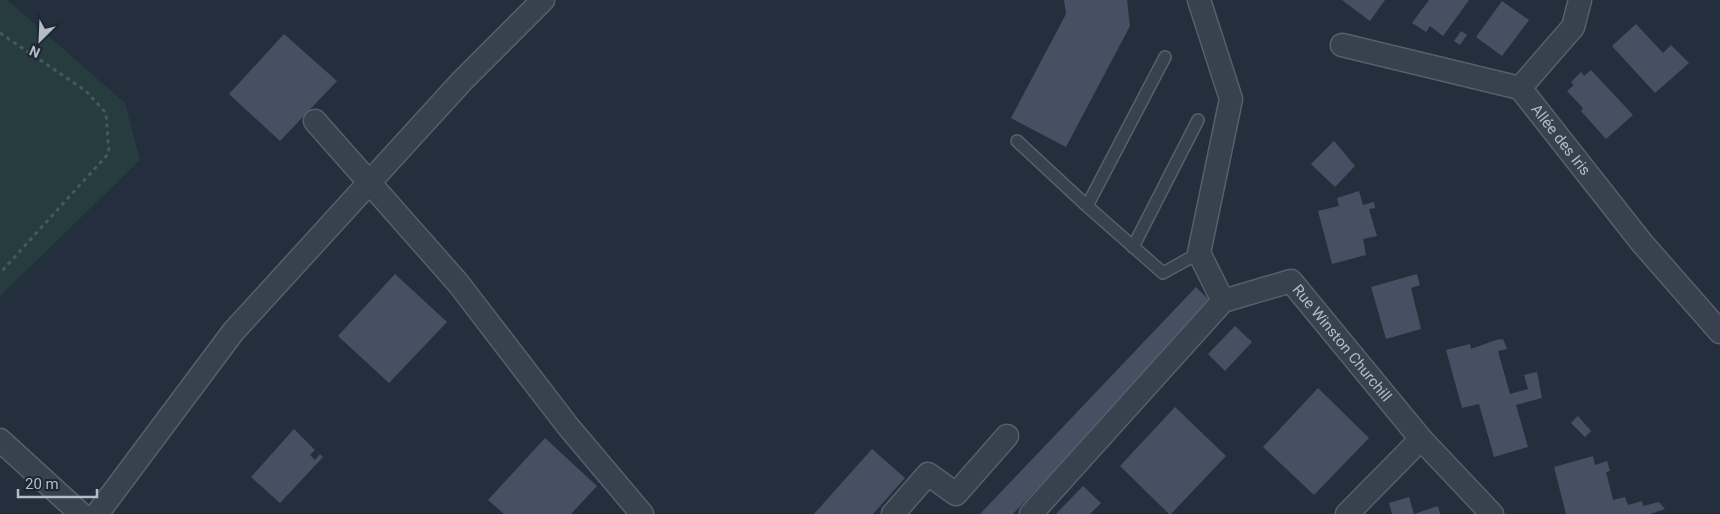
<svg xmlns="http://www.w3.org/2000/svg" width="1720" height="514" font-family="Roboto,sans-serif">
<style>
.green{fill:#263c3f}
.building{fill:#455162}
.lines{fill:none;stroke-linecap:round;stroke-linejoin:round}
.lane-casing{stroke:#565f6c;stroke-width:14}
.street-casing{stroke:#565f6c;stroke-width:25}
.path{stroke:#44595c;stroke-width:3;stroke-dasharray:4 4;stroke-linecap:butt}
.lane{stroke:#38414e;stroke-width:11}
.street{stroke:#38414e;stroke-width:22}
.labels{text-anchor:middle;stroke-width:4;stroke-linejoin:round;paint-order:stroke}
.street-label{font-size:15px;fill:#b4bcc9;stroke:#1d2633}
</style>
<rect width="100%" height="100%" fill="#242f3e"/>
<path class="green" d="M0,0H7L125,103L140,160L0,296Z"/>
<g class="building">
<path d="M1064,0H1127L1130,26L1066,147L1011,118L1066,14Z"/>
<path d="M1342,0H1385L1370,21Z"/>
<path d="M1429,0H1469L1443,36L1430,26L1426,32L1412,23Z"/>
<path d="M1502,1L1529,20L1502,56L1476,37Z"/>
<path d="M1636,24L1663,53L1671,45L1689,63L1655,93L1612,46Z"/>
<path d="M1461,31L1467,35L1460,45L1454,41Z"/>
<path d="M284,34L337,81L280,141L229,94Z"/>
<path d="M1591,70L1633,115L1606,139L1581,111L1583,108L1567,91L1574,85L1571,82L1581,72L1584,76Z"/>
<path d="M1334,141L1355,166L1335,187L1311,164Z"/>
<path d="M1359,191L1363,205L1374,202L1375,208L1369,209L1377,236L1363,239L1366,255L1332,264L1318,211L1339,206L1337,198Z"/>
<path d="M395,274L447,322L389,383L338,336Z"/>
<path d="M1417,274L1420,285L1411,288L1421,329L1386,339L1371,287Z"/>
<path d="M1196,287L1213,304L1013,514H980Z"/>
<path d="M1235,326L1252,342L1225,371L1208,354Z"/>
<path d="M1503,339L1507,349L1498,351L1510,394L1528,389L1524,375L1537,372L1542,398L1516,405L1528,447L1494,457L1479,404L1462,408L1446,350L1470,344L1471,349L1496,340Z"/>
<path d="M1318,388L1369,438L1314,495L1263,447Z"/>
<path d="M1175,407L1226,456L1171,514H1169L1120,466Z"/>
<path d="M1578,416L1591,431L1585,437L1571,423Z"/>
<path d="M294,429L315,450L310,455L315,460L320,454L323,457L280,503L251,477Z"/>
<path d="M545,438L597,486L571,514H504L488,500Z"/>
<path d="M872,449L905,478L873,514H814Z"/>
<path d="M1593,456L1595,465L1607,461L1610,471L1606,472L1613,500L1625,497L1628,505L1642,501L1643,506L1659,502L1665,509L1650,514H1566L1554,467Z"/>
<path d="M1083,486L1101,503L1090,514H1056Z"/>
<path d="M1409,497L1414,514H1392L1389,503Z"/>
<path d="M1438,506L1440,514H1414Z"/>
</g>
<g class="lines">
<defs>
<g id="lane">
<path d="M1017,141L1087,206L1163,273L1199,253"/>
<path d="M1087,206L1165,57"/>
<path d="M1133,247L1198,120"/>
</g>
<g id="street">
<path d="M1199,0L1231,99L1199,253L1223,301"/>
<path id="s1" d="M1342,45L1520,88L1642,243L1720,332"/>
<path d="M1520,88L1573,27L1580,0"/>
<path d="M315,121L458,283L567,425L642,514"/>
<path d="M0,440L81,514"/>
<path d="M97,514L233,332L462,81L543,0"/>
<path d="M893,514L928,474L956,494L1007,436"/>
<path id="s2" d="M1031,514L1223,301L1291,281L1421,439L1492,514"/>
<path d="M1347,514L1421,439"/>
</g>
</defs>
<use href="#lane" class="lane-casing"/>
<use href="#street" class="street-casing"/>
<path class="path" d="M0,33L86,91L106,113L109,153L0,273"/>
<use href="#lane" class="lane"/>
<use href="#street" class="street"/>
</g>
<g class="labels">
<g class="street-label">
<text dy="5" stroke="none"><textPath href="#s1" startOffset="249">Allée des Iris</textPath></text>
<text dy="5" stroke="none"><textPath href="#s2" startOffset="438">Rue Winston Churchill</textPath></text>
</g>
</g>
<g transform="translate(40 40) rotate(204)" stroke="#1d2633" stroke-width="4" paint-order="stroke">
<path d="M0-4L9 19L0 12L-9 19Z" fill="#b4bcc9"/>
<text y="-8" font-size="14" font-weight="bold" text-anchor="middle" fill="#b4bcc9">N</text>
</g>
<path d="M18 489v8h79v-8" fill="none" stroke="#b4bcc9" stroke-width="2.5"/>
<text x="25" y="489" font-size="15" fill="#b4bcc9" stroke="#1d2633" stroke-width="4" paint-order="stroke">20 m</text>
</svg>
